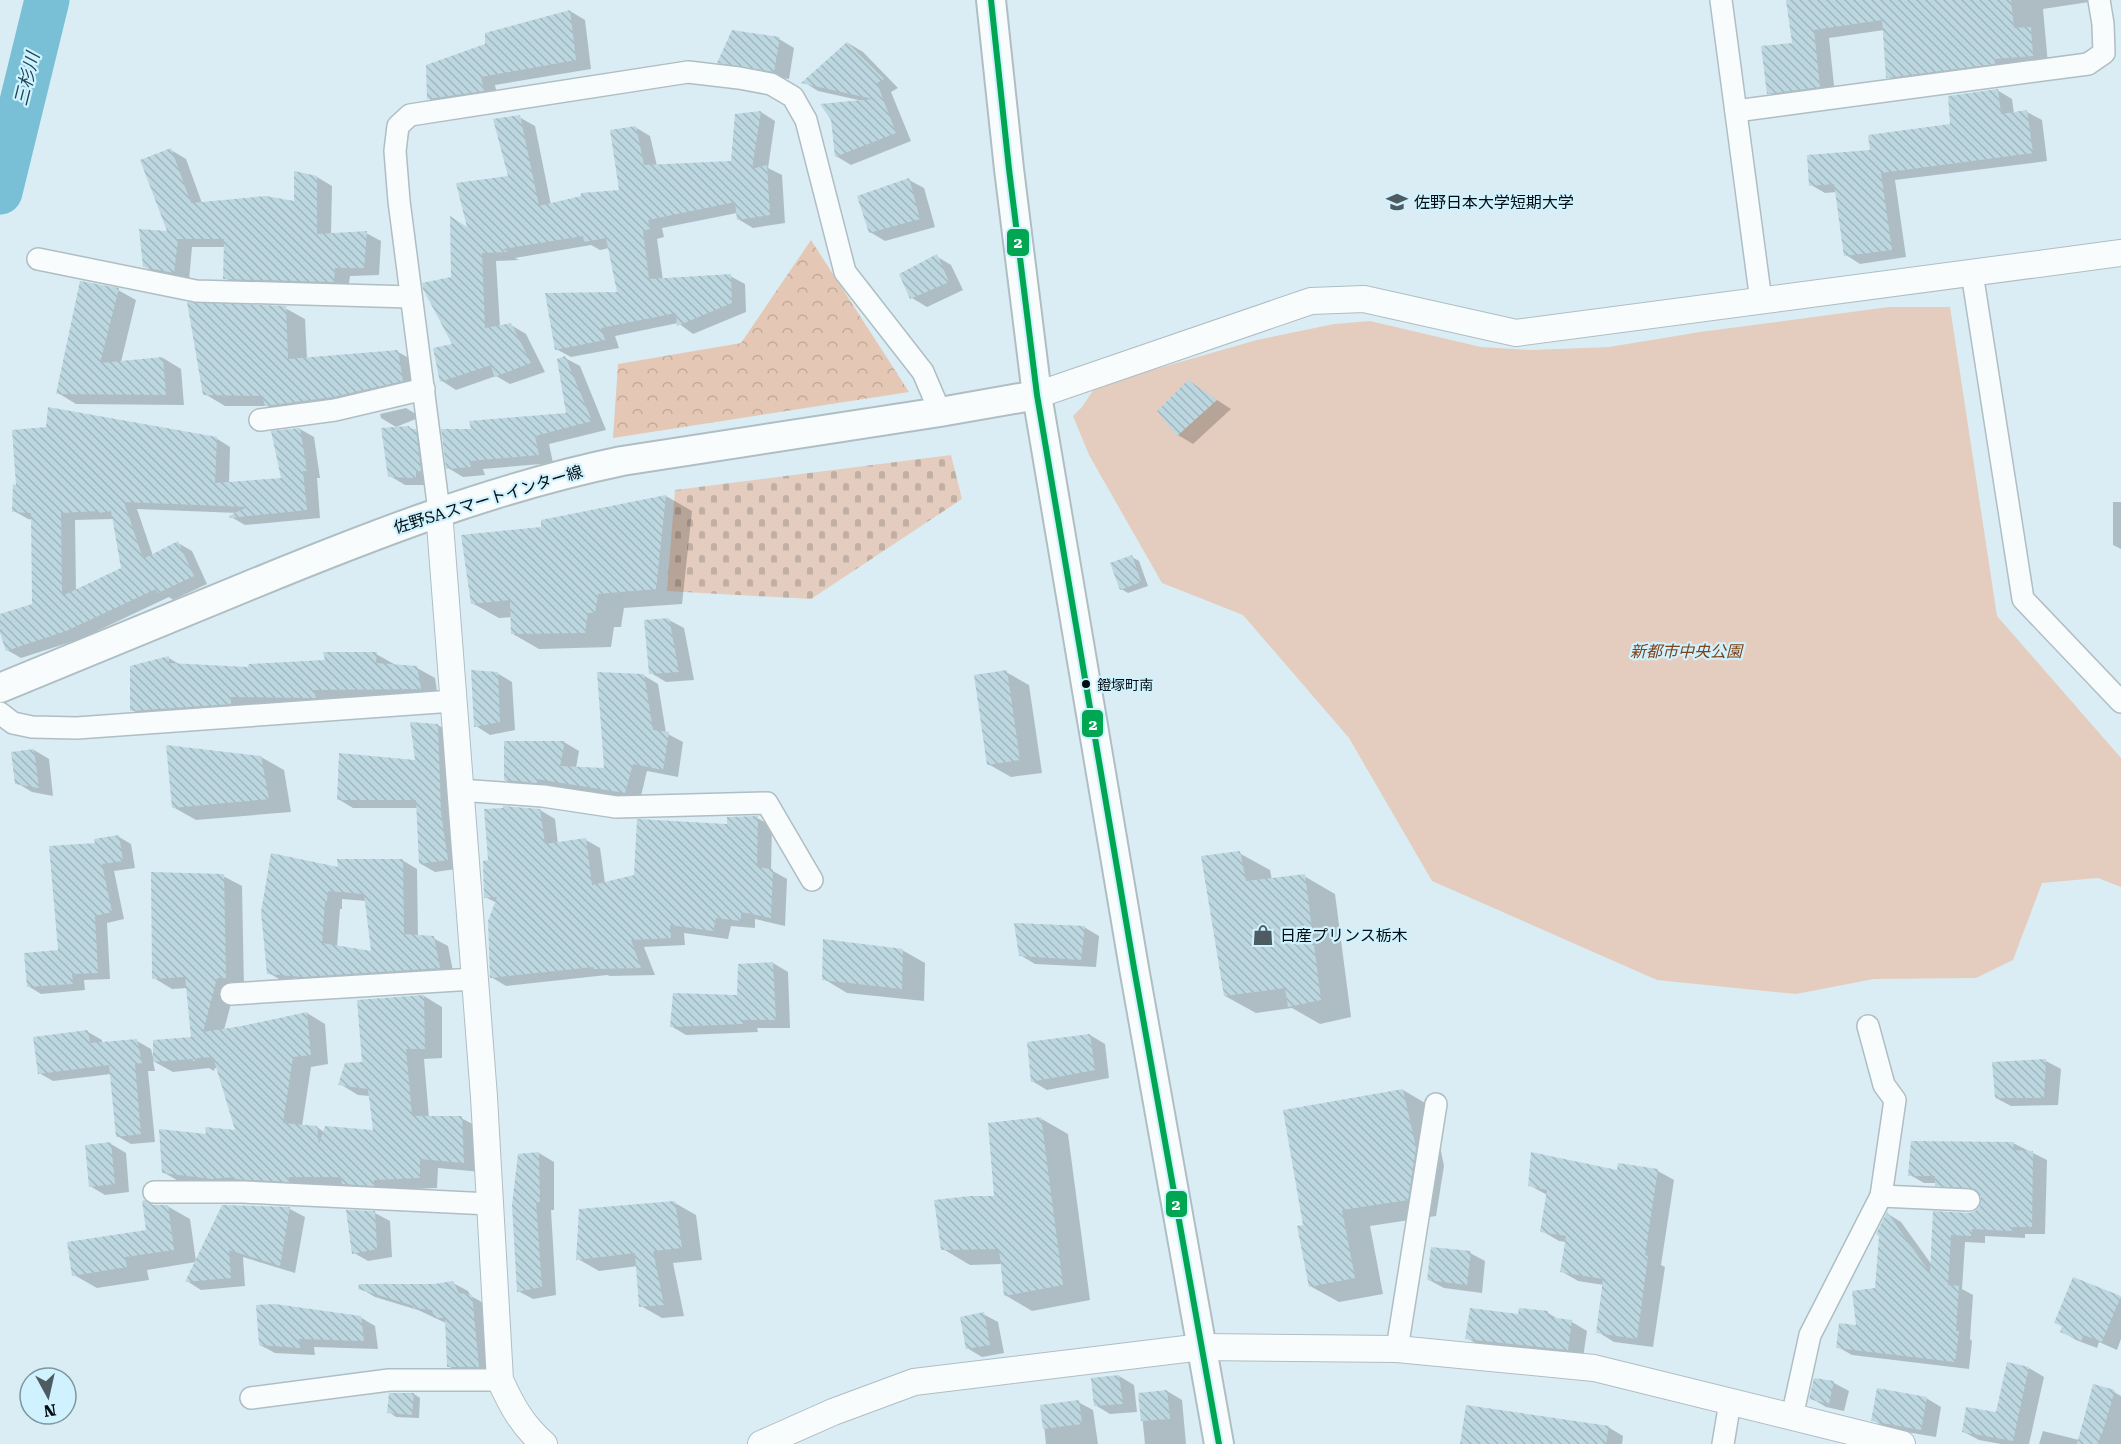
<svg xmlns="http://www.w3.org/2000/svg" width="2121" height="1444" font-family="'Roboto Serif','Noto Sans JP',serif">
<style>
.green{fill:#e4cdbf}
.forest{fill:url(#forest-crowns)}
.cemetery{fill:url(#cemetery-stones)}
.shadow{fill:#0003;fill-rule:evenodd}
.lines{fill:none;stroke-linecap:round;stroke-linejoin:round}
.river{stroke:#79c0d6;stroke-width:45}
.building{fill:url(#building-back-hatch);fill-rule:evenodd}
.minor-casing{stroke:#afbec3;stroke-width:24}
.tertiary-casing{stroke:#afbec3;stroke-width:28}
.secondary-casing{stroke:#afbec3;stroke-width:32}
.minor{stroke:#f9fcfd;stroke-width:21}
.tertiary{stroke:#f9fcfd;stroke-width:26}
.secondary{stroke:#f9fcfd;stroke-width:28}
.bus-1-casing{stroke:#cff2fe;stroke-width:10}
.bus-1{stroke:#00a651;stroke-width:6}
.bus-dot{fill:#030e12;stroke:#cff2fe;stroke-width:2}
.labels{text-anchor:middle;stroke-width:4.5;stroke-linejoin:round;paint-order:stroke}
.bus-label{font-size:14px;fill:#030e12;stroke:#cff2fe;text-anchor:start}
.poi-label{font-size:16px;fill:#030e12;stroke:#cff2fe;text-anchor:start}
.street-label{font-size:16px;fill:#030e12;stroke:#cff2fe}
.park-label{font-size:16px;font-style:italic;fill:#7f4117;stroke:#cff2fe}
.water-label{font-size:18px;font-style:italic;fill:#1f4855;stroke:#cff2fe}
.line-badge{stroke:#cff2fe;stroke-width:2}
.badge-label{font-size:16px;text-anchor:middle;font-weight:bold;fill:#fff}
</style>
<defs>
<pattern id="forest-crowns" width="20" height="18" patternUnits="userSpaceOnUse" patternTransform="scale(1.5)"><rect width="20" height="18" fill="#e4c8b5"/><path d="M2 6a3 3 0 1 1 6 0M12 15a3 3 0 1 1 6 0" fill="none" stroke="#c2ab9b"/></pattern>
<pattern id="cemetery-stones" width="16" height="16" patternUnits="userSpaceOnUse" patternTransform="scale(1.5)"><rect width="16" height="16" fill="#e4cdbf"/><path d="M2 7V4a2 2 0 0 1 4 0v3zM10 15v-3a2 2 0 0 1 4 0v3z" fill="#c2afa3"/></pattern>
<pattern id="building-back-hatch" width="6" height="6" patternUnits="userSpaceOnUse" patternTransform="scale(1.5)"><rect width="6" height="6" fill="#bdd7e0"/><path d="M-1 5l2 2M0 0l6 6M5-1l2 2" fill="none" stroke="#a1b7bf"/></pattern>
</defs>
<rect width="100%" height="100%" fill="#daedf4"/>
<path class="green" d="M1889,307H1950L1997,616L2121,758V887L2098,878L2042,883L2013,960L1976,978L1874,979L1796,994L1657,980L1432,881L1349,738L1243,615L1162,583L1089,455L1073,416L1082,407L1096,386L1257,340L1334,324L1370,321L1481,347L1531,350L1609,347L1700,332Z"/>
<path class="forest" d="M811,240L909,392L613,438L618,364L741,343Z"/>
<path class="cemetery" d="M951,455L962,499L811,599L667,591L675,490Z"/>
<g class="shadow">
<path d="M1788,0H2102L2043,9L2048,64L1903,86L1888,77L1884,30L1829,38L1835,95L1783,102L1768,93L1794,44Z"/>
<path d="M570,11L585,20L591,69L495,85L498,99L444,107L429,99L487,45V34Z"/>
<path d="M779,39L794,48L789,79L734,70L719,62Z"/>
<path d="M848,43L863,52L898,88L891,92L911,141L851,165L836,156L833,119L863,101L818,91L804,82Z"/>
<path d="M1997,90L2012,99L2014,114L2027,112L2042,120L2047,161L1895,180L1906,257L1860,264L1846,255L1837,192L1825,193L1811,185L1872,152L1951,125Z"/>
<path d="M761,112L775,121L768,168L782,175L785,223L753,228L738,219L737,213L662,228L664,237L657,239L663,280L730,276L745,284L746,312L693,334L678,323L615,336L619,348L571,357L556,349L618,293L609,248L600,250L591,245L515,258L519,260L496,261L500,327L511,325L526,334L545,372L510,384L496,376L456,390L442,381L454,345L452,278L469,229L510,177L519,117L535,126L551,205L621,191L635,127L650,136L657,166L733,162Z"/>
<path d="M171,150L186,159L202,203L295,202L317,177L332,186L331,235L366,233L381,241L379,275L350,276L348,290L240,287L225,278L226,247H192L189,281L159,275L144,266L169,233Z"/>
<path d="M909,180L924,188L935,227L885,241L870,232Z"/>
<path d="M936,256L951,265L963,290L927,307L912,298Z"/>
<path d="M118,290L136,300L121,362L163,358L181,369L184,405L76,404L58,393Z"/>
<path d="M285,308L305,319L307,359L398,352L418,363L422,392L286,417L267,406H225L205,394Z"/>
<path d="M565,358L580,366L606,430L549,444L553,463L483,469L485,475L463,477L448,468L568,414Z"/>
<path d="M1189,382L1231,409L1193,444L1178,435L1159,411Z"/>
<path d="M406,408L421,417L396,427L381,418L380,414Z"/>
<path d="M409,427L430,439L431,485H405L390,476Z"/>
<path d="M300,429L314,437L320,478H317L320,518L245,525L231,517L238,513L137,509L153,556L178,543L192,551L207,584L173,600L169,597L80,639L21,658L7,650L0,628V616L34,605L33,520L28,519L14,511L216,438L230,447L229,484L283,480ZM114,519L123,569L76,591L75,520Z"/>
<path d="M666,496L692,511L682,604L624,608L621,627H614L611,647L539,649L513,634L512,617L499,618L472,603L543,528L542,521Z"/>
<path d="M2113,502H2121V549L2113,545Z"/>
<path d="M1132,557L1139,561L1148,586L1128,593L1121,589Z"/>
<path d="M669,620L684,628L694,680L666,682L651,673Z"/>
<path d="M376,654L394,664V666L417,668L435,678L438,698L150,720L132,710L169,658L182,666L250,669L327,662Z"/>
<path d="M1006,672L1029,685L1042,773L1011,777L988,764Z"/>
<path d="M497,673L512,682L515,730L490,735L476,726Z"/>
<path d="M643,675L658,684L666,733L683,742L678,777L647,771L640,800L520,788L505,780L564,742L579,751L576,768L606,769Z"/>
<path d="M438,725L453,734L463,868L435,872L421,864L418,808H353L338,799L416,762Z"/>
<path d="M34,750L49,759L53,796L32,792L17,783Z"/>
<path d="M261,757L284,770L291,812L196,820L173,807Z"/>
<path d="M540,810L555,819L558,844L586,840L600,848L605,883L636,876L729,826L757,818L772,826L771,870L787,879L785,926L755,919V928L731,926L728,939L684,933L685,945L644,947L655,975L610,976L607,975L506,986L491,977L497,903L485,897L489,862Z"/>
<path d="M119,837L131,844L135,868L114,871L124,919L107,923L110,979L84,980L85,990L41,994L28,986L59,952L96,845Z"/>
<path d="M1239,853L1270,870L1272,880L1304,876L1335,894L1351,1017L1320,1024L1292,1008L1256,1013L1225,996Z"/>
<path d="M402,860L417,869L418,937L433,938L448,946L454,976L284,982L269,973L340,869ZM342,899L366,901L373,953L337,947L340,909H342Z"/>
<path d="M223,876L242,886L244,988H235L224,1030L307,1013L325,1024L328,1064L311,1067L302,1126L317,1127L324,1132L375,1131L370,1096L358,1095L340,1084L364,1063L424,996L442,1007V1058L424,1059L429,1118H461L480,1128L481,1172L438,1168L437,1188L391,1190L182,1183L163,1172L208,1135L237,1132L218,1068H215L214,1071L209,1068L173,1072L153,1061L155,1071H148L155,1142L131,1144L117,1136L111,1074L53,1081L39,1073L88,1032L102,1040V1043L137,1041L151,1049L153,1057L192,1038L187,988L172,989L154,978Z"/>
<path d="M1084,927L1099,936L1096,967L1035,964L1020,955Z"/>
<path d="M902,950L925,963L924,1001L847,993L824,979Z"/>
<path d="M773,963L788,972L790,1028H757L758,1032L686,1035L671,1026L739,997V965Z"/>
<path d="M1090,1035L1105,1044L1109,1078L1047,1090L1032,1081Z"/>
<path d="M2046,1061L2061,1069L2058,1105L2011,1106L1996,1098Z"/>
<path d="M1403,1090L1432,1107L1444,1166L1436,1216L1370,1226L1383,1294L1339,1302L1310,1286L1305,1226Z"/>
<path d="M1040,1118L1068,1134L1090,1300L1032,1311L1005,1295L1002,1264L970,1265L943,1249L996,1197Z"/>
<path d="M2013,1143L2047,1160L2045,1234H2025V1238L1985,1236V1243L1965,1242L1962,1289L1973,1295L1970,1339L1972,1341L1969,1369L1852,1355L1838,1347L1858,1327L1876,1289L1888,1214L1901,1222L1932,1265L1935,1213L1969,1214L1976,1212L1981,1207L1982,1196L1950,1193L1936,1183H1924L1910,1175Z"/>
<path d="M111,1144L126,1153L129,1192L105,1195L90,1186Z"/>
<path d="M539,1153L554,1162V1210H551L556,1295L533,1299L518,1291Z"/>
<path d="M1658,1171L1674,1180L1661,1265L1665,1267L1653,1347L1614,1342L1598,1332L1604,1285L1578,1281L1561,1271L1566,1242L1559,1241L1542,1231L1547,1195L1529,1185L1618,1172Z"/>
<path d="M675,1203L696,1215L702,1260L673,1263L684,1316L662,1318L641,1306L638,1266L599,1271L578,1259Z"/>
<path d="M153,1206H167L190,1219L196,1261L223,1206L290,1209L305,1217L295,1273L243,1257L245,1286L201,1290L187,1281L196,1262L147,1270L149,1280L97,1288L74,1275L148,1231Z"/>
<path d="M375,1213L390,1221L392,1257L368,1261L354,1253Z"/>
<path d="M1470,1253L1485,1261L1482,1293L1444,1288L1429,1280Z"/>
<path d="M2074,1279L2121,1298V1339L2117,1350L2099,1342L2097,1348L2076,1340L2061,1331L2063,1327L2056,1322Z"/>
<path d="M453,1283L468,1291L471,1296L487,1305L493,1375H463L448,1366L446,1323L418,1310L375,1297L360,1288L434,1285Z"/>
<path d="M1548,1313L1561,1321L1572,1322L1587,1331L1583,1358L1482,1347L1467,1338L1519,1316Z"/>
<path d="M983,1314L998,1322L1004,1353L982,1357L967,1348Z"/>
<path d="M360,1317L375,1326L378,1349L314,1347L315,1355L275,1353L260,1345Z"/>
<path d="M2029,1368L2044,1377L2029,1444H2001L1979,1440L1964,1432L1997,1414Z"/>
<path d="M1119,1376L1134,1385L1137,1412L1110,1414L1095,1405Z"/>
<path d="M1815,1379L1834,1383L1849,1391L1844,1411L1826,1407L1811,1398Z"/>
<path d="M1167,1391L1182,1400L1186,1444H1145L1140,1394Z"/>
<path d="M2114,1392L2121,1396V1444H2039L2043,1431L2079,1440Z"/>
<path d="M414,1394L420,1398L419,1418L396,1417L389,1412Z"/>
<path d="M1926,1398L1941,1407L1936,1437L1888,1429L1873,1420Z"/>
<path d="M1078,1402L1093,1410L1098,1444H1046L1042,1406Z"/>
<path d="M1608,1427L1623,1436L1622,1444H1462Z"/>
</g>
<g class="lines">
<path class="river" d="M0,192L47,0"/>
</g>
<g class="building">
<path d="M1786,0H2011L2014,28L2031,27L2033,56L1994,59L1995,64L1886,78L1882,20L1814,30L1820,87L1767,94L1761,46L1792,43Z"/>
<path d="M570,10L576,60L481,77L484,91L427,99L426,65L485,44V33Z"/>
<path d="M732,30L780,37L774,72L717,63Z"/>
<path d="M847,42L884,79L877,83L896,133L835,157L831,120L820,104L873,99L801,83Z"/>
<path d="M1998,89L2001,114L2027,110L2033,153L1881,173L1892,250L1844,256L1834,184L1809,186L1807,155L1870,150L1868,135L1950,124L1948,96Z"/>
<path d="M761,111L752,169L767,165L770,215L737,220L735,202L648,220L650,229L643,231L649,279L731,274L732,303L677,326L676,313L601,328L605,340L555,350L545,293L617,292L606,238L584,242L583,236L503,249L508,252L482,253L485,328L511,323L531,363L494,377L491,365L440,382L433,348L452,344L423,289L422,283L451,277L450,216L467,227L456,183L508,176L493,119L520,115L539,206L581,196V193L619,190L610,130L636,126L644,165L731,161L735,114Z"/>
<path d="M171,148L191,203L266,196L294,201V171L317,176V234L367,231L364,268H335L334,282L223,279L224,239H178L174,273L143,267L139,229L167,231L140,160Z"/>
<path d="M909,178L920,219L869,233L857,196Z"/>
<path d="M937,254L949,282L910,299L899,274Z"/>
<path d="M80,281L119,288L100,363L163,357L166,395L56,394Z"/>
<path d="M187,302L286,306L288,359L398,350L403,381L333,397L265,406L262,396L203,395Z"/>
<path d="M565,356L592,421L535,436L539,455L469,461L471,467L446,469L441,429H471L469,421L566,413L557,359Z"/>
<path d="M1188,380L1217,400L1177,436L1157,411Z"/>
<path d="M48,407L217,437L215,483L281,478L271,431L300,428L307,471H303L307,510L230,518L229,516L247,507L124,502L143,559L178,541L194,576L158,593L156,589L66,631L6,651L0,633V614L32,604L31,513L12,512L13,484L16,485L12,430L46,427ZM98,511L99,513L111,511L121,568L62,596L61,513Z"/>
<path d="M409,426L410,429H416L421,471L416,472V478L388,477L381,428Z"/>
<path d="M666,495L656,589L598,594L595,613H588L585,633L511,634L510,600L471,604L461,535L541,527V520Z"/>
<path d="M1132,555L1141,582L1120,590L1110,563Z"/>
<path d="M669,618L679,672L649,674L644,620Z"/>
<path d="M323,652H377L376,663L417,666L421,689L314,690L316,698L231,697V704L130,711V666L169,656V663L248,667L249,664L325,660Z"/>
<path d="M471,670L498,672L500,722L474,727Z"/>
<path d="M1007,670L1020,760L987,765L974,675Z"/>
<path d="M597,672L644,674L653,730L669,732L663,770L633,764L625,793L537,779V783L504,780V741H565L560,766L604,768Z"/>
<path d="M410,722L438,724L441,813L448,860L419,864L416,800H337L339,753L415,760Z"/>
<path d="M166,745L261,756L269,799L172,808Z"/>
<path d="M34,749L39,788L15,784L11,752Z"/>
<path d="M503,806L540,809L545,844L586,838L592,885L634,875L637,819L727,824V817L758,816L757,867L773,869L771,918L741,912V921L716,918L713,931L670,925L671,938L631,940L641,968L594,969L593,967L490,978L488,921L497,897L484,898L483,861L488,860L484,809L503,808Z"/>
<path d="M119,835L123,861L102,864L112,912L95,916L98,973L72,974L73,984L27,987L24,953L58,950L49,846L95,843L94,839Z"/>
<path d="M1240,851L1246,881L1305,874L1321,1000L1288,1007L1285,988L1224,996L1201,856Z"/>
<path d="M271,853L338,867L337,859H403L404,934L434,936L440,968L302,977L267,974L261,912ZM328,891L364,894L371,951L322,943L325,901H327Z"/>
<path d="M151,872L224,874L226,978H217L203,1032L242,1026L307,1012L311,1055L293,1057L283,1123L317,1126L319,1144L325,1126L373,1130L368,1089L338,1085L345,1063L362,1062L357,1000L424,995L425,1049H406L412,1116H462L464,1163L420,1159V1178L374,1180V1186L342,1184L341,1177H289L290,1182L234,1179L235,1177L212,1179L162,1173L159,1129L206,1134L205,1127L235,1130L213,1057L197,1058L196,1061H193V1059L153,1062V1040L191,1037L185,977L152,979Z"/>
<path d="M1014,923L1085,926L1081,960L1019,956Z"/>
<path d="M823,939L903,949L902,989L822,980Z"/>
<path d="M773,962L776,1020H743V1024L670,1027L673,993L737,995L738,964Z"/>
<path d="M88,1030L90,1043L137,1039L142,1063L135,1064L141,1134L116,1137L109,1065L38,1074L33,1037Z"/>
<path d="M1090,1034L1095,1070L1031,1082L1027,1042Z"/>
<path d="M2046,1059L2044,1098H1995L1992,1062Z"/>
<path d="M1403,1089L1416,1148L1408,1200L1342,1210L1355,1278L1309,1287L1297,1226L1303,1225L1283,1110Z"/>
<path d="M1041,1117L1063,1285L1004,1296L999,1249L941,1250L934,1200L970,1196H994L988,1123Z"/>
<path d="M1911,1141L2014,1142L2013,1150L2033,1151L2032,1227H2012V1231L1972,1229L1971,1236L1951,1235L1948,1285L1959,1286L1956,1331H1959L1955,1362L1836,1348L1839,1323L1856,1325L1852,1291L1875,1288L1879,1236L1876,1234L1887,1212L1930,1273L1933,1211L1969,1213L1975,1211L1980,1206L1981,1195L1975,1189L1935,1186V1176H1908Z"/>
<path d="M111,1142L115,1184L89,1187L85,1145Z"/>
<path d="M539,1152L540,1202H536L542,1287L517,1292L512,1205L518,1154Z"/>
<path d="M1531,1152L1617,1170L1618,1163L1658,1169L1645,1255L1648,1256L1637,1339L1596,1333L1603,1279L1560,1272L1566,1236L1540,1232L1547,1190L1528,1186Z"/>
<path d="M145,1200L153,1205H168L174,1250L125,1257L127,1267L72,1276L67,1242L146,1230L142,1201Z"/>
<path d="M675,1201L682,1248L653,1251L664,1305L639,1307L635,1253L576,1260L579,1209Z"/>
<path d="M222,1205L290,1207L280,1266L229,1250L231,1278L185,1282Z"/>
<path d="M346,1210L375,1211L377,1249L352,1254Z"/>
<path d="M1431,1247L1471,1251L1467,1285L1427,1280Z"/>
<path d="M2073,1277L2121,1296L2102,1342L2084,1335L2081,1341L2060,1332L2062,1326L2054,1323Z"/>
<path d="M453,1281L459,1293L472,1295L479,1367H447L445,1318H434L432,1310L413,1308L414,1306L358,1289L359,1284H434Z"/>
<path d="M275,1304L361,1316L364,1341L299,1339L300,1348L259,1345L256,1305Z"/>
<path d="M1470,1308L1518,1314L1519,1308L1548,1311V1317L1572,1320L1568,1350L1465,1339Z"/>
<path d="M984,1312L990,1345L966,1349L960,1317Z"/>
<path d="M2007,1362L2029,1367L2013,1441L1962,1432L1966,1407L1996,1412Z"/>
<path d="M1119,1375L1123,1404L1094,1406L1091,1378Z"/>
<path d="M1814,1378L1834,1381L1829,1404L1809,1399Z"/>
<path d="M2093,1384L2115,1390L2102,1434H2101L2098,1444H2077Z"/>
<path d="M1877,1388L1927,1397L1921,1430L1871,1421Z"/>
<path d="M1167,1390L1170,1419L1141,1421L1138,1393Z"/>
<path d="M389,1393H414L412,1415L387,1413Z"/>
<path d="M1079,1400L1082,1424L1043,1429L1040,1405Z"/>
<path d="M1466,1405L1609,1426L1606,1444H1460Z"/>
</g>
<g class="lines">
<defs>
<g id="minor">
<path d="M1721,0L1761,301"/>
<path d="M1736,111L2088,64L2104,53L2103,24L2099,0"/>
<path d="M38,259L196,291L411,297"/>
<path d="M1972,273L2023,599L2121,702"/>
<path d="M260,420L335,410L424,389"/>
<path d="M439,511L399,201L395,151L398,126L410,115L688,72L739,78L771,84L793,97L806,120L845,272L923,372L940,412"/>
<path d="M0,713L13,723L32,727L77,728L453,701"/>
<path d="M459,790L543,796L616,807L767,803L812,880"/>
<path d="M231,994L474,979"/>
<path d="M154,1192H243L490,1204"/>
<path d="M1881,1196L1969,1200"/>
<path d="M1397,1349L1436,1104"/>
<path d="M251,1398L389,1380H500"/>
<path d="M1792,1417L1810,1335L1881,1196L1895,1100L1884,1085L1868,1026"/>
<path d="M1723,1444L1730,1402"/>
</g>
<g id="tertiary">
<path d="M1037,395L1311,301L1364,299L1516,333L2121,253"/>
<path d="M439,511L484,1097L500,1380C512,1406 522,1425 544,1444"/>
<path d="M761,1444L833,1412L914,1382L1202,1347L1397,1349L1594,1368L1902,1444"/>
</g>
<g id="secondary">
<path d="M991,0L1009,169L1037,395L1134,968L1219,1444"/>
<path d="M0,688C83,654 165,620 248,586C370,536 492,488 622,461L940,412L1037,395"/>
</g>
</defs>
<use href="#minor" class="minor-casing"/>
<use href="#tertiary" class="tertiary-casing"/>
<use href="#secondary" class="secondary-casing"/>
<use href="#minor" class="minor"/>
<use href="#tertiary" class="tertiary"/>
<use href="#secondary" class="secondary"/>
<defs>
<path id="bus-1" d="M991,0L1009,169L1037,395L1134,968L1219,1444"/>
</defs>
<use href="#bus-1" class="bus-1-casing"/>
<use href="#bus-1" class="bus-1"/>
</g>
<defs>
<symbol id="university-bare" viewBox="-9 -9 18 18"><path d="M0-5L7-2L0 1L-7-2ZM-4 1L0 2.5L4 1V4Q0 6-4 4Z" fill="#4e5c61" stroke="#cff2fe" stroke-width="2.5" paint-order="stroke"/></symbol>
<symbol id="shop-bare" viewBox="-9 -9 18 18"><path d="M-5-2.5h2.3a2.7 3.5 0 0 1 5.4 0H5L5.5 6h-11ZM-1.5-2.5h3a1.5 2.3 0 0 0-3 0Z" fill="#4e5c61" stroke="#cff2fe" stroke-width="2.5" paint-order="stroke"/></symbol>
</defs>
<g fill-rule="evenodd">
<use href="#university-bare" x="1382" y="187" width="30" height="30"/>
<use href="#shop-bare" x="1248" y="920" width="30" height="30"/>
</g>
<circle class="bus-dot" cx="1086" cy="684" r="5"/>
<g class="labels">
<g class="bus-label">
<text x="1097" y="690">鐙塚町南</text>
</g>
<g class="poi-label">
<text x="1414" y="208">佐野日本大学短期大学</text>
<text x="1280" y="941">日産プリンス栃木</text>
</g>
<g class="street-label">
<text transform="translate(488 499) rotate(-17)" y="6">佐野SAスマートインター線</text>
</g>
<g class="park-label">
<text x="1686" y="657">新都市中央公園</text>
</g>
<g class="water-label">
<text transform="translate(27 79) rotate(-76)" y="6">三杉川</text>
</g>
</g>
<g class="line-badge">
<rect x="1006" y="228" width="24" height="29" rx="6" fill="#00a651"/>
<rect x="1081" y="709" width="23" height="29" rx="6" fill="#00a651"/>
<rect x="1165" y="1190" width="23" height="28" rx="6" fill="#00a651"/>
</g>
<g class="badge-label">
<text x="1018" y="248">2</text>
<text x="1093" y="730">2</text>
<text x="1176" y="1210">2</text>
</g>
<g transform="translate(48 1396) rotate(172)"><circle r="28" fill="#cff2fe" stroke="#7d97a0" stroke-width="1.5"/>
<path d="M0-4.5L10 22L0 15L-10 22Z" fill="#4e5c61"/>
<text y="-9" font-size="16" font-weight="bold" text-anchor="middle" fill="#030e12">N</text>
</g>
</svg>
